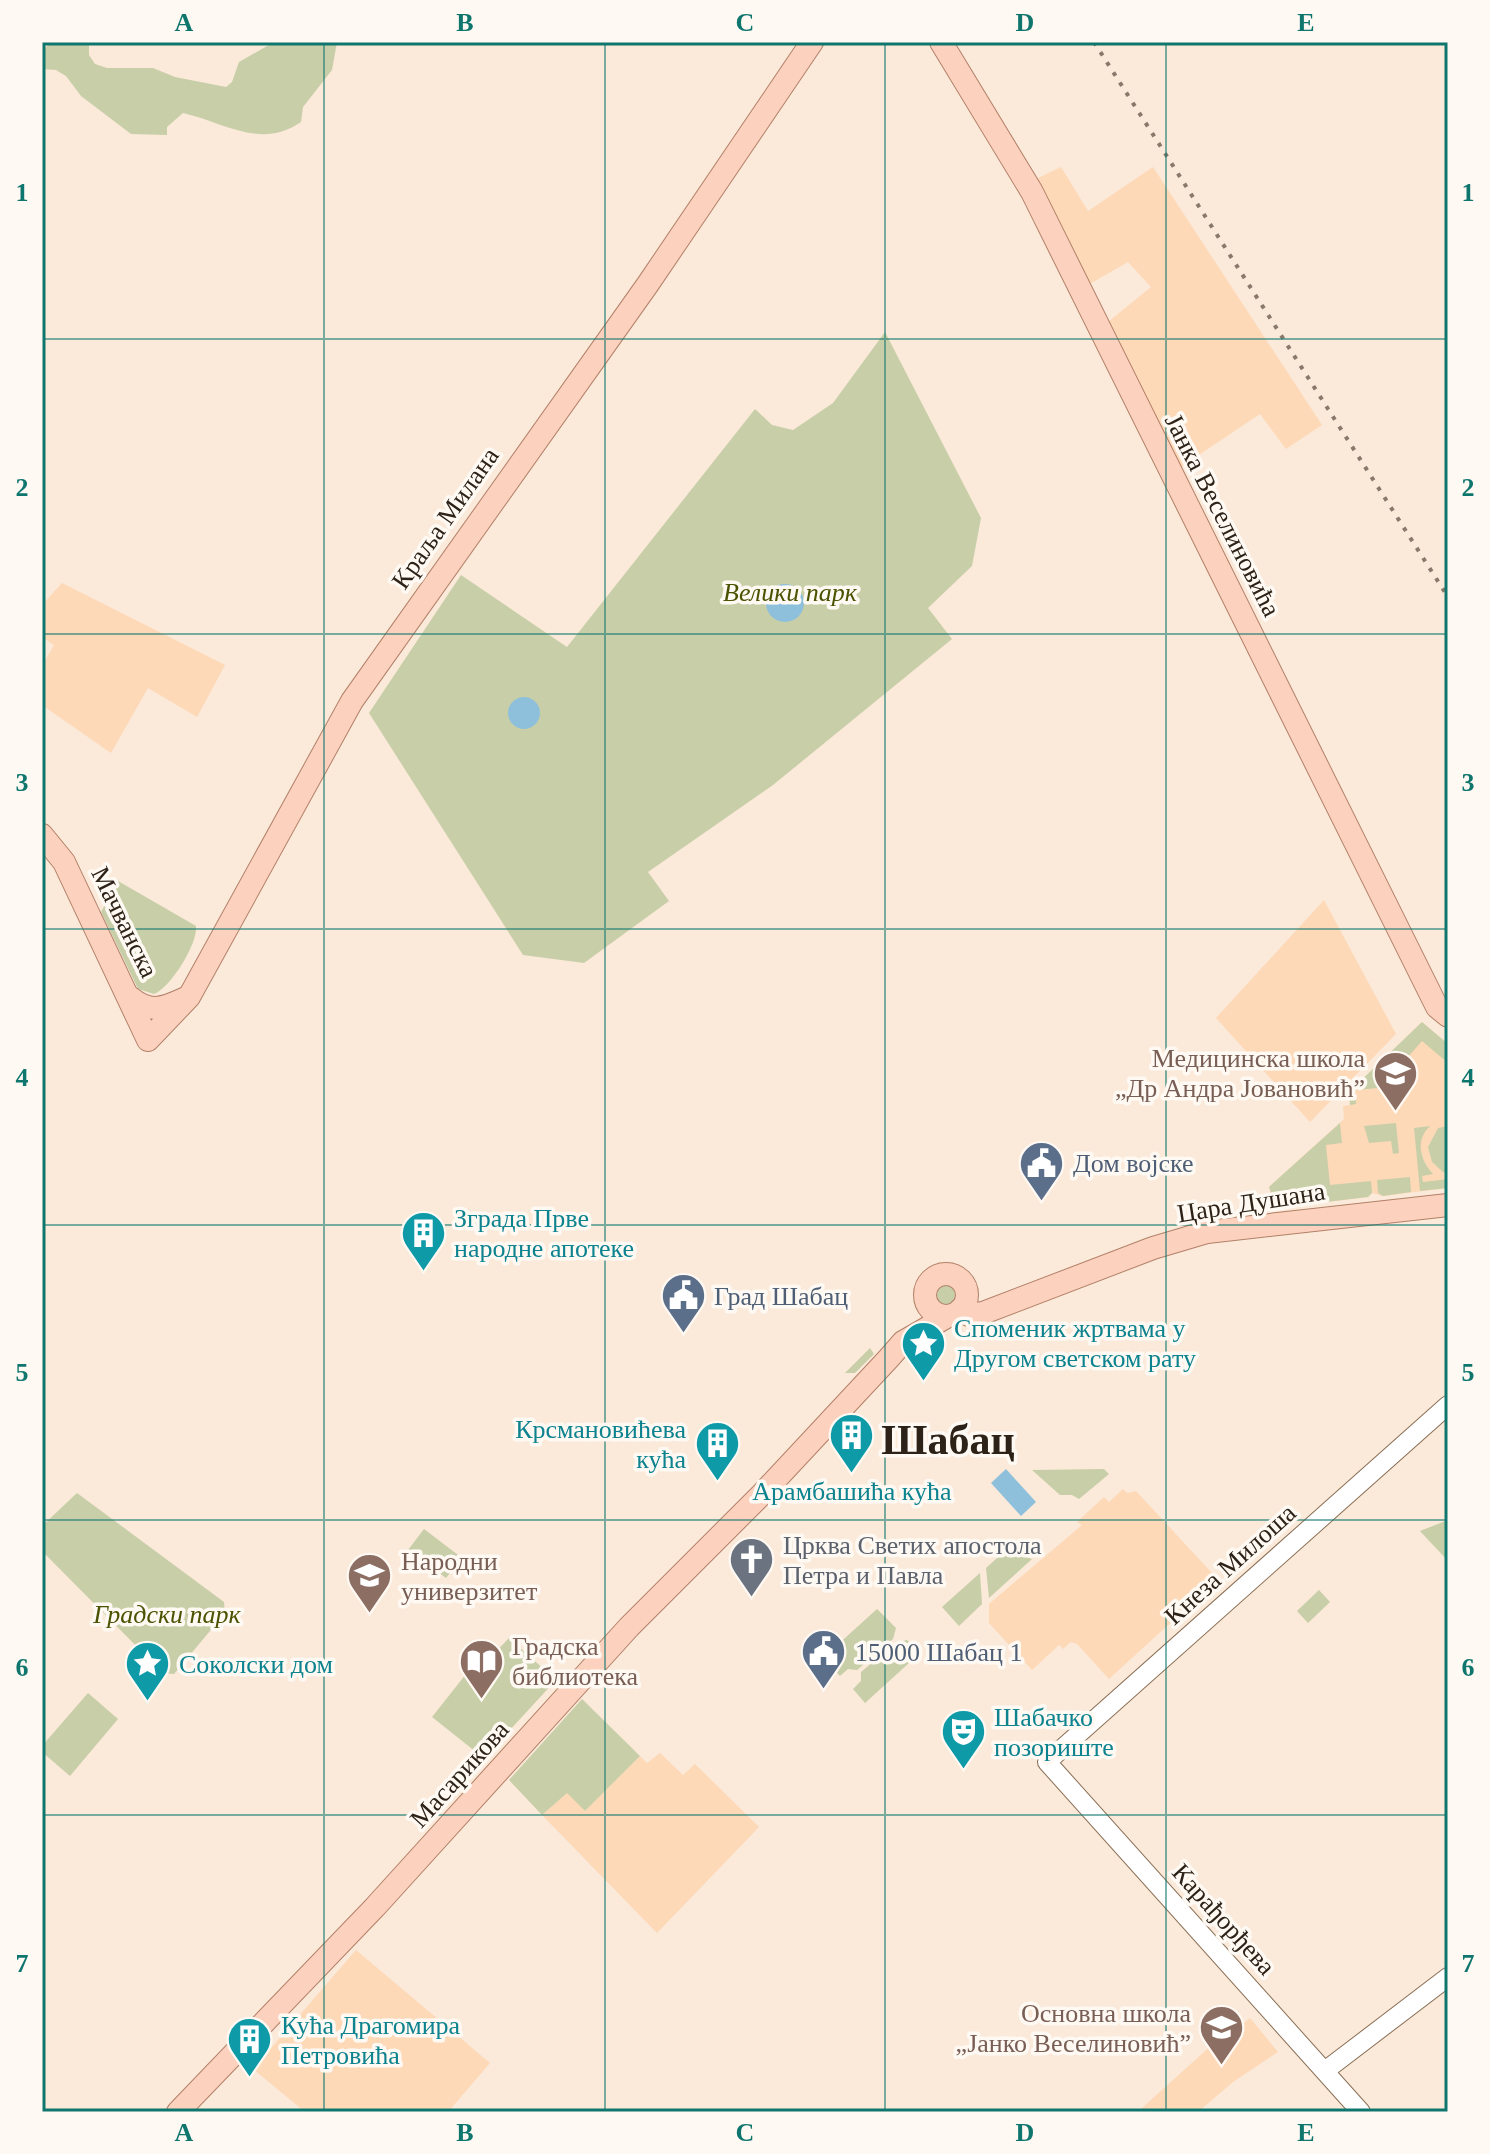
<svg xmlns="http://www.w3.org/2000/svg" width="1490" height="2154" font-family="'Times New Roman',serif">
<style>
.built{fill:#fdd9b8}
.green{fill:#c8cfa8}
.water{fill:#8fc0db}
.lines{fill:none;stroke-linecap:round;stroke-linejoin:round}
.minor-casing{stroke:#896f55;stroke-width:20}
.major-casing{stroke:#b28068;stroke-width:24}
.minor{stroke:#fff;stroke-width:18}
.major{stroke:#fcd1be;stroke-width:22}
.rail{stroke:#87796c;stroke-width:4;stroke-dasharray:4 8;stroke-linecap:butt}
.grid{fill:none;stroke:#0f766e;stroke-width:2;stroke-opacity:0.55}
.labels{text-anchor:middle;stroke-width:7;stroke-linejoin:round;paint-order:stroke}
.street-label{font-size:26px;fill:#2c2217;stroke:#fff9f3}
.park-label{font-size:26px;font-style:italic;fill:#4b5200;stroke:#fff9f3}
.education-label{font-size:26px;fill:#785e54;stroke:#fff9f3;text-anchor:end}
.service-label{font-size:26px;fill:#4e5e75;stroke:#fff9f3;text-anchor:start}
.culture-label{font-size:26px;fill:#0d838f;stroke:#fff9f3;text-anchor:start}
.worship-label{font-size:26px;fill:#5b616d;stroke:#fff9f3;text-anchor:start}
.town-label{font-size:42px;font-weight:bold;fill:#2c2217;stroke:#fff9f3}
.neatline{fill:none;stroke:#0f766e;stroke-width:3}
.grid-label{font-size:26px;text-anchor:middle;font-weight:bold;fill:#0f766e}
</style>
<rect width="100%" height="100%" fill="#fbe9d9"/>
<g class="built">
<path d="M1061,167L1088,211L1153,167L1322,425L1286,449L1260,414L1181,467L1108,322L1151,287L1128,262L1088,285L1034,180Z"/>
<path d="M62,583L225,665L197,717L148,688L111,753L42,705V666L54,645L42,637V605Z"/>
<path d="M1324,900L1396,1034L1310,1122L1216,1018Z"/>
<path d="M1422,1022L1448,1044V1188L1383,1196L1372,1193L1368,1197L1276,1208L1269,1187L1344,1119L1343,1106L1350,1105L1349,1092Z"/>
<path d="M1123,1489L1127,1493L1136,1491L1211,1572L1212,1585L1109,1679L1077,1644L1071,1642L1063,1649L1059,1645L1032,1670L989,1623V1604L1082,1525L1077,1522L1104,1497L1109,1502Z"/>
<path d="M660,1753L683,1775L695,1764L759,1827L657,1933L542,1815L567,1792L585,1811L640,1756L647,1763Z"/>
<path d="M356,1950L490,2063L448,2112H305L253,2069Z"/>
<path d="M1250,2018L1278,2052L1233,2082L1198,2112H1146L1142,2108L1225,2033L1228,2036Z"/>
</g>
<g class="green">
<path d="M51,42H89V55L95,64L107,68H153L175,77L226,87L232,82L239,62L274,42H337L332,70L303,107L301,122C260,150 224,122 183,113L167,127V135L131,134L81,96L66,76L56,70L42,69V51Z"/>
<path d="M885,332L981,518L972,566L928,608L952,639L773,785L648,872L669,901L584,963L523,955L369,713L461,575L567,647L755,409L772,425L793,430L833,403Z"/>
<path d="M118,881L196,926C198,944 170,988 154,994L138,989L101,912Z"/>
<path d="M1422,1022L1448,1044V1063L1422,1041L1400,1066L1412,1076L1403,1086L1355,1090L1356,1104L1350,1105L1349,1092Z"/>
<path d="M1340,1123L1342,1143L1326,1145L1330,1185L1371,1181L1372,1193L1368,1197L1276,1208L1269,1187Z"/>
<path d="M1396,1123L1399,1153L1393,1154L1391,1141L1369,1143L1364,1126Z"/>
<path d="M1430,1126C1415,1140 1420,1160 1433,1174L1422,1176L1423,1182L1448,1179V1188L1420,1191L1414,1128Z"/>
<path d="M1448,1126V1172H1443L1432,1162L1428,1147L1438,1128Z"/>
<path d="M1410,1177L1411,1192L1383,1196L1378,1193L1377,1180Z"/>
<circle cx="946" cy="1295" r="11"/>
<path d="M870,1348L874,1354L855,1373H845Z"/>
<path d="M1104,1469L1109,1474L1079,1499L1072,1495H1060L1032,1470Z"/>
<path d="M77,1493L224,1602L225,1613L174,1674L163,1673L42,1551V1526Z"/>
<path d="M1448,1520V1561L1420,1531Z"/>
<path d="M424,1529L462,1558L446,1578L408,1550Z"/>
<path d="M1006,1550L1032,1559L989,1598L986,1568Z"/>
<path d="M980,1573L982,1604L959,1626L942,1607Z"/>
<path d="M1319,1590L1330,1602L1308,1623L1297,1611Z"/>
<path d="M877,1609L896,1628L893,1639L857,1670L848,1669L840,1676L823,1658Z"/>
<path d="M509,1638L556,1680L486,1756H481L432,1717L470,1669L480,1668Z"/>
<path d="M907,1640L920,1653L865,1703L853,1689L861,1681V1672L896,1643Z"/>
<path d="M88,1693L118,1719L70,1776L42,1752V1746Z"/>
<path d="M582,1699L640,1756L585,1811L567,1793L542,1815L509,1780Z"/>
</g>
<g class="water">
<circle cx="785" cy="603" r="19"/>
<circle cx="524" cy="713" r="16"/>
<path d="M1006,1469L1036,1502L1021,1516L991,1483Z"/>
</g>
<g class="lines">
<defs>
<g id="minor">
<path d="M1326,2070L1448,1977"/>
<path d="M1361,2112L1047,1762L1448,1405"/>
</g>
<g id="major">
<path d="M941,42L1032,192L1437,1007L1448,1016"/>
<path d="M42,835L64,862L148,1040L189,997L352,701L648,284L812,42"/>
<path d="M131,998C152,1015 166,1007 188,997"/>
<circle cx="946" cy="1295" r="21"/>
<path d="M960,1310L969,1315L983,1313L1153,1248L1207,1232L1448,1205"/>
<path d="M178,2112L375,1907L629,1627L763,1493L889,1358L903,1342L948,1316"/>
</g>
</defs>
<use href="#minor" class="minor-casing"/>
<use href="#major" class="major-casing"/>
<use href="#minor" class="minor"/>
<use href="#major" class="major"/>
<path class="rail" d="M1094,42L1448,597"/>
</g>
<path class="grid" d="M324,42V2112M605,42V2112M885,42V2112M1166,42V2112M42,339H1448M42,634H1448M42,929H1448M42,1225H1448M42,1520H1448M42,1815H1448"/>
<defs>
<symbol id="school-pin" viewBox="-11 -11 22 30"><path d="M0 17L-7.5 6A9.5 9.5 0 1 1 7.5 6Z" fill="#8d6e63" stroke="#fff9f3"/><path d="M0-5L7-2L0 1L-7-2ZM-4 1L0 2.5L4 1V4Q0 6-4 4Z" fill="#fff"/></symbol>
<symbol id="civic-pin" viewBox="-11 -11 22 30"><path d="M0 17L-7.5 6A9.5 9.5 0 1 1 7.5 6Z" fill="#5c6f8a" stroke="#fff9f3"/><path d="M-.6-6.5H3V-4.5H.6V-3L4-1V1h2V6H-6V1h2V-1L-.6-3ZM-1.2 2.5V6h2.4V2.5Z" fill="#fff"/></symbol>
<symbol id="building-pin" viewBox="-11 -11 22 30"><path d="M0 17L-7.5 6A9.5 9.5 0 1 1 7.5 6Z" fill="#0f9aa8" stroke="#fff9f3"/><path d="M-4-6H4V6H1V3H-1V6H-4ZM-2.5-4.3h1.7v1.8h-1.7ZM.8-4.3h1.7v1.8H.8ZM-2.5-1h1.7V.8h-1.7ZM.8-1h1.7V.8H.8Z" fill="#fff"/></symbol>
<symbol id="sight-pin" viewBox="-11 -11 22 30"><path d="M0 17L-7.5 6A9.5 9.5 0 1 1 7.5 6Z" fill="#0f9aa8" stroke="#fff9f3"/><path d="M0-6L1.8-2.2L6-1.7L2.9 1.2L3.7 5.4L0 3.3L-3.7 5.4L-2.9 1.2L-6-1.7L-1.8-2.2Z" fill="#fff"/></symbol>
<symbol id="church-pin" viewBox="-11 -11 22 30"><path d="M0 17L-7.5 6A9.5 9.5 0 1 1 7.5 6Z" fill="#6b7280" stroke="#fff9f3"/><path d="M-1.2-6h2.4v3.5h3.3v2.4h-3.3V6h-2.4V-.1h-3.3v-2.4h3.3Z" fill="#fff"/></symbol>
<symbol id="university-pin" viewBox="-11 -11 22 30"><path d="M0 17L-7.5 6A9.5 9.5 0 1 1 7.5 6Z" fill="#8d6e63" stroke="#fff9f3"/><path d="M0-5L7-2L0 1L-7-2ZM-4 1L0 2.5L4 1V4Q0 6-4 4Z" fill="#fff"/></symbol>
<symbol id="library-pin" viewBox="-11 -11 22 30"><path d="M0 17L-7.5 6A9.5 9.5 0 1 1 7.5 6Z" fill="#8d6e63" stroke="#fff9f3"/><path d="M-6-4Q-3-5.5-.7-3.5V5Q-3 3-6 4ZM6-4Q3-5.5 .7-3.5V5Q3 3 6 4Z" fill="#fff"/></symbol>
<symbol id="theatre-pin" viewBox="-11 -11 22 30"><path d="M0 17L-7.5 6A9.5 9.5 0 1 1 7.5 6Z" fill="#0f9aa8" stroke="#fff9f3"/><path d="M-5-5.5Q0-4 5-5.5V0Q5 5 0 6Q-5 5-5 0ZM-3.3-2.5H-1v1.5H-3.3ZM1-2.5H3.3v1.5H1ZM-2.8 1Q0 5.5 2.8 1Z" fill="#fff"/></symbol>
</defs>
<g fill-rule="evenodd">
<use href="#school-pin" x="1370" y="1048" width="51" height="69"/>
<use href="#civic-pin" x="1016" y="1138" width="51" height="69"/>
<use href="#building-pin" x="398" y="1208" width="51" height="69"/>
<use href="#civic-pin" x="658" y="1270" width="51" height="69"/>
<use href="#sight-pin" x="898" y="1318" width="51" height="69"/>
<use href="#building-pin" x="826" y="1410" width="51" height="69"/>
<use href="#building-pin" x="692" y="1418" width="51" height="69"/>
<use href="#church-pin" x="726" y="1534" width="51" height="69"/>
<use href="#university-pin" x="344" y="1550" width="51" height="69"/>
<use href="#civic-pin" x="798" y="1626" width="51" height="69"/>
<use href="#library-pin" x="456" y="1636" width="51" height="69"/>
<use href="#sight-pin" x="122" y="1638" width="51" height="69"/>
<use href="#theatre-pin" x="938" y="1706" width="51" height="69"/>
<use href="#school-pin" x="1196" y="2002" width="51" height="69"/>
<use href="#building-pin" x="224" y="2014" width="51" height="69"/>
</g>
<g class="labels">
<g class="street-label">
<text transform="translate(1223 515) rotate(63)" y="9">Јанка Веселиновића</text>
<text transform="translate(445 518) rotate(-55)" y="9">Краља Милана</text>
<text transform="translate(125 922) rotate(64)" y="9">Мачванска</text>
<text transform="translate(1251 1202) rotate(-9)" y="9">Цара Душана</text>
<text transform="translate(1230 1564) rotate(-42)" y="9">Кнеза Милоша</text>
<text transform="translate(459 1774) rotate(-48)" y="9">Масарикова</text>
<text transform="translate(1224 1919) rotate(48)" y="9">Карађорђева</text>
</g>
<g class="park-label">
<text x="790" y="601">Велики парк</text>
<text x="167" y="1623">Градски парк</text>
</g>
<g class="education-label">
<text x="1365" y="1067">Медицинска школа<tspan x="1365" dy="30">„Др Андра Јовановић”</tspan></text>
<text x="401" y="1570" text-anchor="start">Народни<tspan x="401" dy="30">универзитет</tspan></text>
<text x="512" y="1655" text-anchor="start">Градска<tspan x="512" dy="30">библиотека</tspan></text>
<text x="1191" y="2022">Основна школа<tspan x="1191" dy="30">„Јанко Веселиновић”</tspan></text>
</g>
<g class="service-label">
<text x="1073" y="1172">Дом војске</text>
<text x="714" y="1305">Град Шабац</text>
<text x="855" y="1661">15000 Шабац 1</text>
</g>
<g class="culture-label">
<text x="454" y="1227">Зграда Прве<tspan x="454" dy="30">народне апотеке</tspan></text>
<text x="954" y="1337">Споменик жртвама у<tspan x="954" dy="30">Другом светском рату</tspan></text>
<text x="686" y="1438" text-anchor="end">Крсмановићева<tspan x="686" dy="30">кућа</tspan></text>
<text x="852" y="1500" text-anchor="middle">Арамбашића кућа</text>
<text x="179" y="1673">Соколски дом</text>
<text x="994" y="1726">Шабачко<tspan x="994" dy="30">позориште</tspan></text>
<text x="281" y="2034">Кућа Драгомира<tspan x="281" dy="30">Петровића</tspan></text>
</g>
<g class="worship-label">
<text x="783" y="1554">Црква Светих апостола<tspan x="783" dy="30">Петра и Павла</tspan></text>
</g>
<g class="town-label">
<text x="948" y="1454">Шабац</text>
</g>
</g>
<rect width="1490" height="2154" fill="none" stroke="#fff9f3" stroke-width="88"/>
<rect x="44" y="44" width="1402" height="2066" class="neatline"/>
<g class="grid-label">
<text x="184" y="31">A</text>
<text x="465" y="31">B</text>
<text x="745" y="31">C</text>
<text x="1025" y="31">D</text>
<text x="1306" y="31">E</text>
<text x="22" y="201">1</text>
<text x="1468" y="201">1</text>
<text x="22" y="496">2</text>
<text x="1468" y="496">2</text>
<text x="22" y="791">3</text>
<text x="1468" y="791">3</text>
<text x="22" y="1086">4</text>
<text x="1468" y="1086">4</text>
<text x="22" y="1381">5</text>
<text x="1468" y="1381">5</text>
<text x="22" y="1676">6</text>
<text x="1468" y="1676">6</text>
<text x="22" y="1972">7</text>
<text x="1468" y="1972">7</text>
<text x="184" y="2141">A</text>
<text x="465" y="2141">B</text>
<text x="745" y="2141">C</text>
<text x="1025" y="2141">D</text>
<text x="1306" y="2141">E</text>
</g>
</svg>
